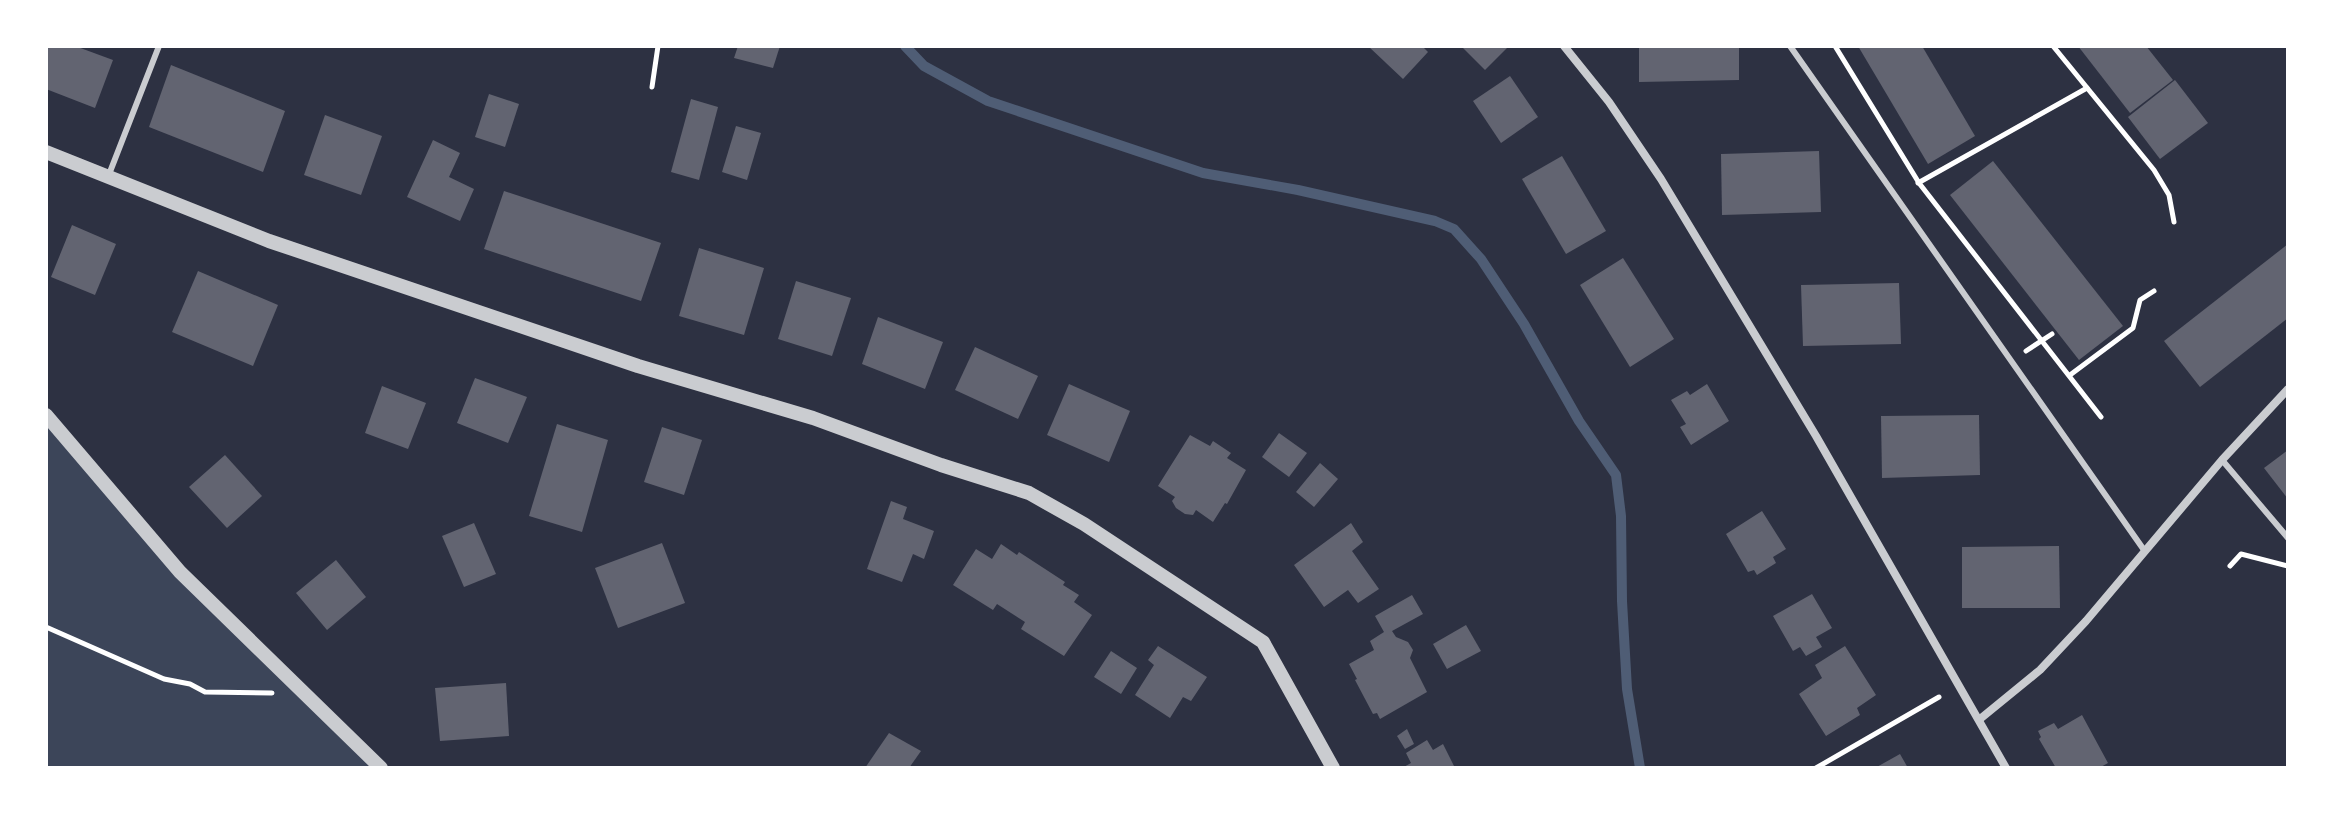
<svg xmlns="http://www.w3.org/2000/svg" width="2334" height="814" font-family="Jost,sans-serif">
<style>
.green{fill:#3c4559}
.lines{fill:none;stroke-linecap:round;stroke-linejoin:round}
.stream{stroke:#4f5d75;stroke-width:10}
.building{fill:#626471}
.path{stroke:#fff;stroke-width:5}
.service{stroke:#caccd0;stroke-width:6}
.minor{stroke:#caccd0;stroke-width:8}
.tertiary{stroke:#caccd0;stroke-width:14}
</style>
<rect width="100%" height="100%" fill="#2d3142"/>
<path class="green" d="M46,418L180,572L381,768H46Z"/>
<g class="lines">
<path class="stream" d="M905,46L924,66L988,101L1203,173L1298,190L1435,221L1454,229L1481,259L1524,324L1579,421L1616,475L1621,516L1622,601L1627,689L1640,768"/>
</g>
<g class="building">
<path d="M46,46H75L113,60L95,108L46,89Z"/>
<path d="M738,46H780L773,68L734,58Z"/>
<path d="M1368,46H1422L1428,52L1403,79Z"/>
<path d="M1461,46H1509L1485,70Z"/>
<path d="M1639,46H1739V80L1639,82Z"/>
<path d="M1858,46H1922L1975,136L1928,164Z"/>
<path d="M2078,46H2146L2173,80L2130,113Z"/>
<path d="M171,65L285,111L263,172L149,127Z"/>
<path d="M1510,76L1538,117L1501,143L1473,101Z"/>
<path d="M2175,80L2208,123L2160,159L2128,117Z"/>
<path d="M489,94L519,104L505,147L475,137Z"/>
<path d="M691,99L718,107L699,180L671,172Z"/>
<path d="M325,115L382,136L361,195L304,175Z"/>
<path d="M736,126L761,133L747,180L722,172Z"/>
<path d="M433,140L460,153L449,177L474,189L460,221L407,197Z"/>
<path d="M1819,151L1821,212L1722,215L1721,154Z"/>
<path d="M1562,156L1606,231L1566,254L1522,179Z"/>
<path d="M1993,161L2123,326L2079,360L1950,195Z"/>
<path d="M504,191L661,243L641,301L484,249Z"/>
<path d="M72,225L116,244L95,295L51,277Z"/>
<path d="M2288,244V318L2200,387L2164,341Z"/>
<path d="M699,248L764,268L744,335L679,316Z"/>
<path d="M1623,258L1674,339L1630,367L1580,285Z"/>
<path d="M198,271L278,305L253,366L172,332Z"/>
<path d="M796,281L851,298L832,356L778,339Z"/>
<path d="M1899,283L1901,344L1803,346L1801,285Z"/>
<path d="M878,317L943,342L925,389L862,364Z"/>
<path d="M975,347L1038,376L1018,419L955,390Z"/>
<path d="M475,378L527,397L508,443L457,423Z"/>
<path d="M1069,384L1130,411L1109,462L1047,435Z"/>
<path d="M1707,384L1729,421L1691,445L1680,427L1686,424L1671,400L1687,391L1690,395Z"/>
<path d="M382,386L426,403L408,449L365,433Z"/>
<path d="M1979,415L1980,475L1882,478L1881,416Z"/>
<path d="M557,424L608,440L582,532L529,516Z"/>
<path d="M662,427L702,440L684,495L644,482Z"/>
<path d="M1279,433L1307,453L1289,477L1262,457Z"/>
<path d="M1190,435L1210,446L1213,441L1231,453L1227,458L1246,470L1227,504L1225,503L1213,522L1196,510L1193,515L1185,514L1176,508L1172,501L1175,497L1158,486Z"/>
<path d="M2288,450V499L2264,468Z"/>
<path d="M225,455L262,496L227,528L189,487Z"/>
<path d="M1320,463L1338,479L1314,507L1296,492Z"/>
<path d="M891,501L907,507L903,519L934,531L924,559L913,554L902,582L867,569Z"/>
<path d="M1762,511L1786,549L1773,557L1776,563L1757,575L1754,570L1748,572L1726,534Z"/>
<path d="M474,523L496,574L464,587L442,536Z"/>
<path d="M1351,523L1363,542L1352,551L1379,589L1358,603L1348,590L1324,607L1294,565Z"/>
<path d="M662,543L685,603L618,628L595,568Z"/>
<path d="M1001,544L1017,555L1019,552L1065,582L1063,585L1079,595L1074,602L1092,615L1064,656L1021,629L1025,622L997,604L993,610L953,585L976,549L992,559Z"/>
<path d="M2059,546L2060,608H1962V547Z"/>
<path d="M336,560L366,597L327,630L296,593Z"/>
<path d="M1812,594L1832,628L1816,637L1822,647L1806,656L1800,647L1793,651L1773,616Z"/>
<path d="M1412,595L1423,614L1392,631L1396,637L1408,642L1413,650L1410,658L1427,692L1380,719L1377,713L1373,714L1355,680L1357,679L1349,664L1374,650L1370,641L1384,632L1375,616Z"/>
<path d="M1466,625L1481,651L1447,669L1433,644Z"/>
<path d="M1158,646L1207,677L1191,701L1183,697L1170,718L1135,695L1154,665L1148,660Z"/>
<path d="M1845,646L1876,695L1857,708L1860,715L1826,736L1799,694L1822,678L1815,665Z"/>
<path d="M1111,651L1137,668L1121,694L1094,677Z"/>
<path d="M506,683L509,736L440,741L435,688Z"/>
<path d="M2082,715L2108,763L2099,768H2056L2039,739L2041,737L2038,731L2054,723L2058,729Z"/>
<path d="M1407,729L1414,744L1405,749L1397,736Z"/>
<path d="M889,733L921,751L909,768H865Z"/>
<path d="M1427,740L1433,750L1443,744L1455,768H1402L1411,763L1406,753Z"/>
<path d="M1900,754L1908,768H1875Z"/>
</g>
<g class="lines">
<g class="path">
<path d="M1835,46L1919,183L2101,417"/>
<path d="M2053,46L2154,170L2169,195L2174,222"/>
<path d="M652,87L658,46"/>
<path d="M1918,183L2087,88"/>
<path d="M2026,351L2052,334"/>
<path d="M2070,375L2133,328L2140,300L2154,291"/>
<path d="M2230,566L2241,554L2288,566"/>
<path d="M46,627L164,679L190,684L205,692L272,693"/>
<path d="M1816,768L1939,697"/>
</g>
<g class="service">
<path d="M1790,46L2144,550"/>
<path d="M108,177L159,46"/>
<path d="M2222,460L2288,538"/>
</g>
<g class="minor">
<path d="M1564,46L1609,102L1661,179L1816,436L2006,768"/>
<path d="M1980,719L2040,670L2086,621L2222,460L2288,389"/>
</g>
<g class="tertiary">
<path d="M46,152L269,241L638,366L813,418L941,465L1029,493L1084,524L1263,642L1333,768"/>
<path d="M46,415L180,572L381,768"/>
</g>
</g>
<rect width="2334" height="814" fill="none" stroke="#ffffff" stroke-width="96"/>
</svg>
